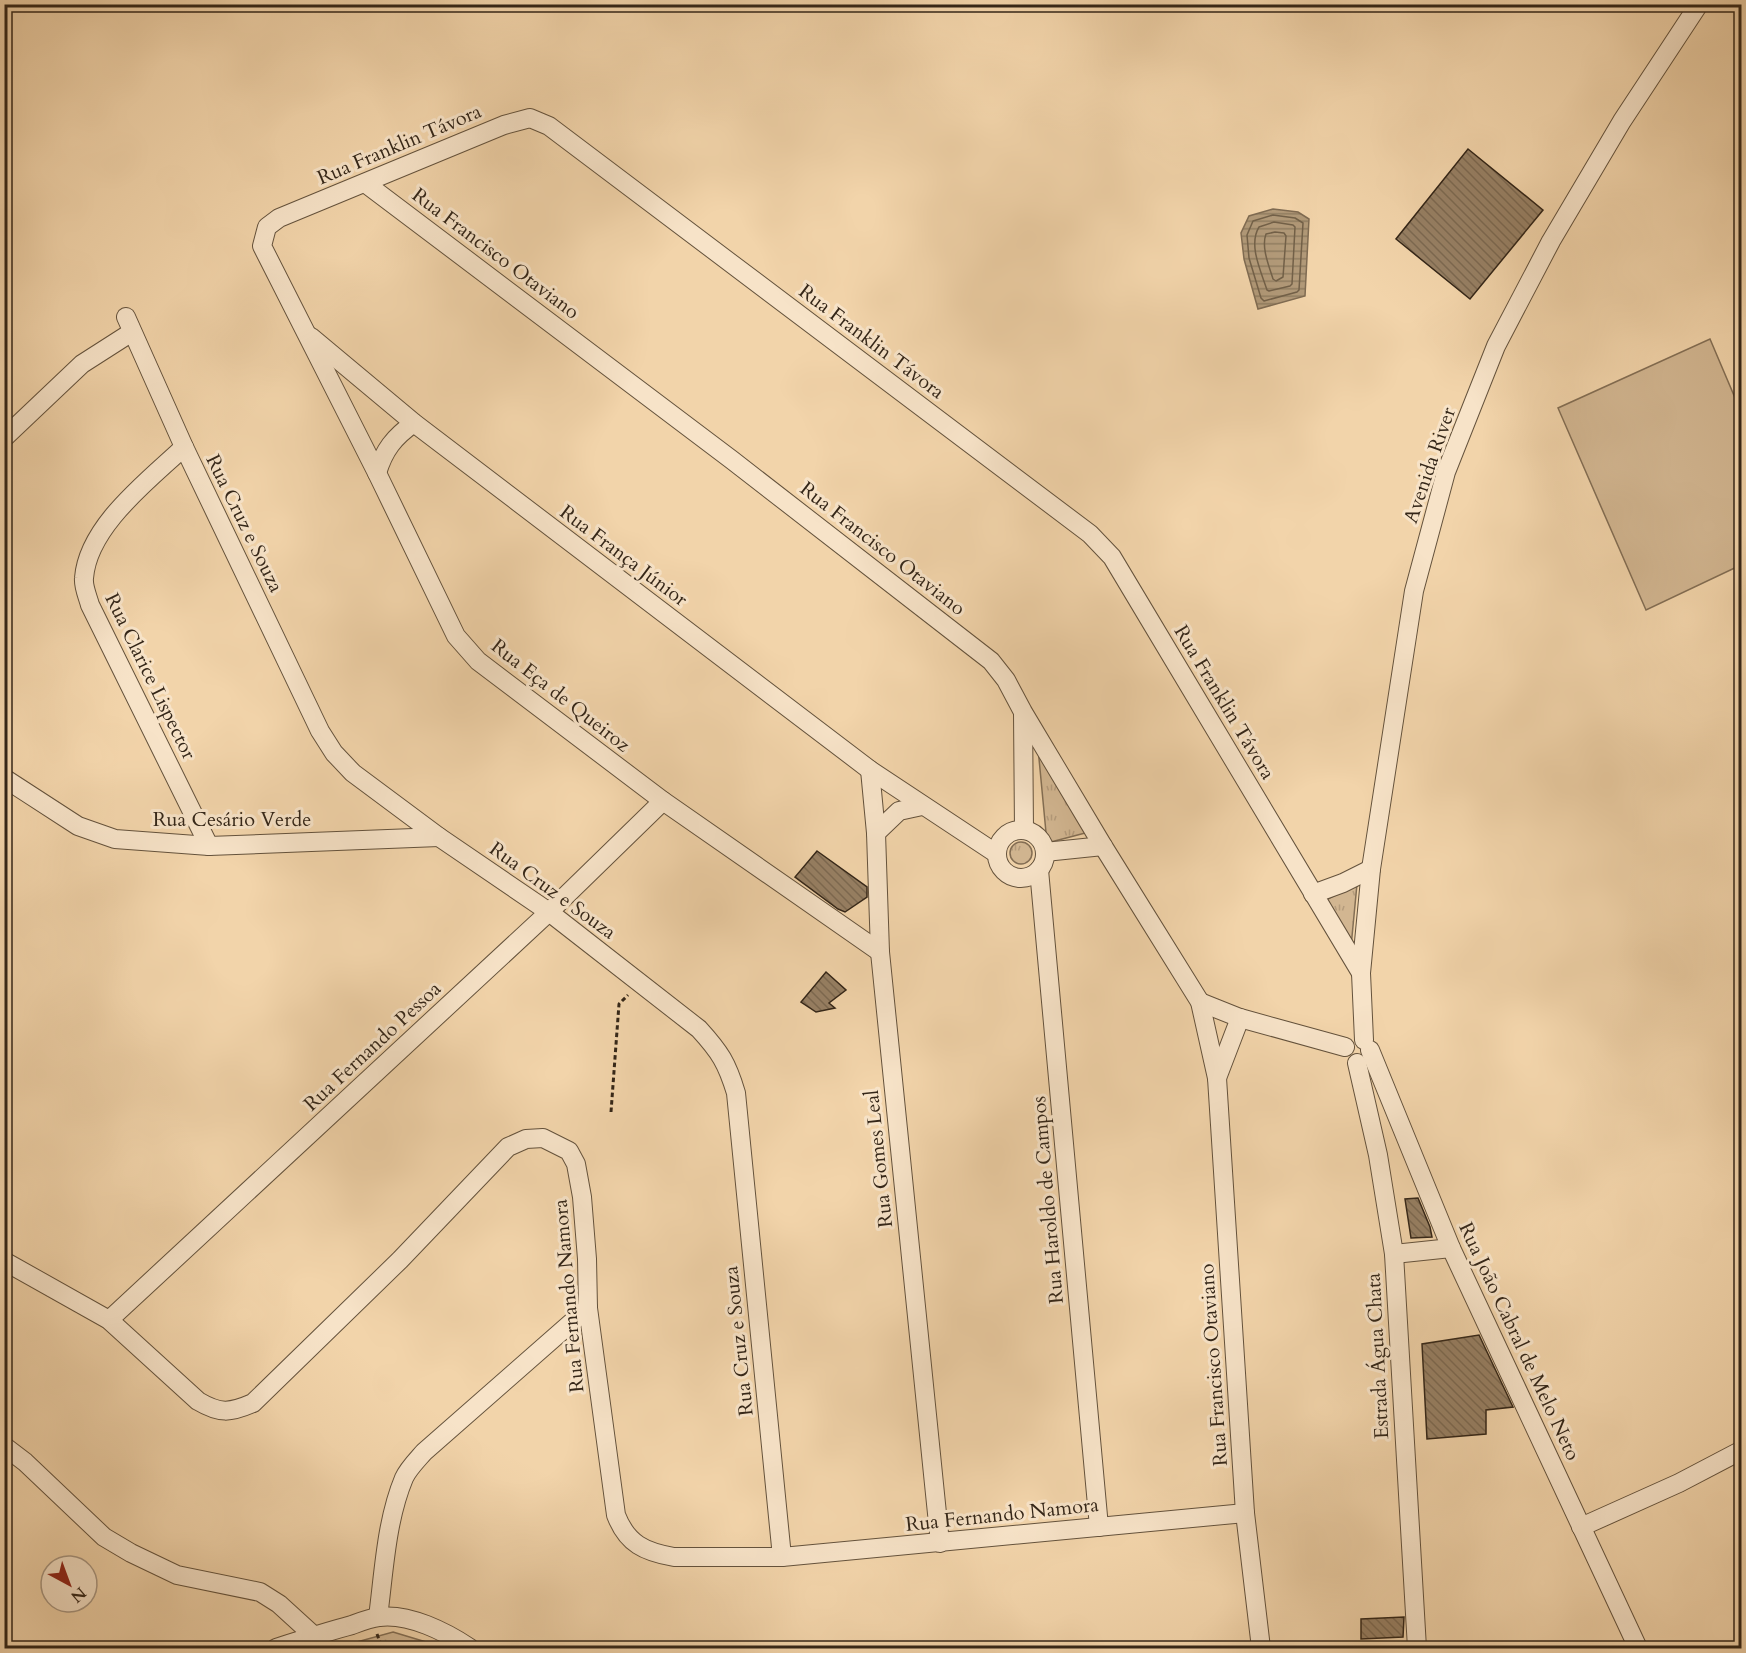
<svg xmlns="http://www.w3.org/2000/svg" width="1746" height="1653" font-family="Cardo,serif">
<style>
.grass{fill:#d2b691;stroke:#836e54;stroke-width:1.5}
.park{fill:url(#park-tufts);stroke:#836e54;stroke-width:1.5}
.water{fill:url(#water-rules);stroke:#7f6b52;stroke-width:1.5}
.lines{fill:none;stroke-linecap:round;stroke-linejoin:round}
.shore{stroke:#726048;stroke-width:1.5}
.building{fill:url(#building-back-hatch);stroke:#342618;stroke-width:1.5}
.minor-casing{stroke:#64523c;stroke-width:20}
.path{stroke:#342618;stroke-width:3;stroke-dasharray:4.5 3;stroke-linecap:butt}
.minor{stroke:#f7e3c8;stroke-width:18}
.labels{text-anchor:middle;stroke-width:6;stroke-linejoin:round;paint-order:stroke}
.street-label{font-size:20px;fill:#342618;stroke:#f7e3c8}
</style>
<defs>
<pattern id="park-tufts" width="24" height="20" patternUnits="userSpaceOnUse" patternTransform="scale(1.5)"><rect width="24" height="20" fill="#d2b691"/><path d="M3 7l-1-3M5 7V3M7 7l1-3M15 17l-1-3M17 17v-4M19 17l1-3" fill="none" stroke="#b59c7c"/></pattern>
<pattern id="water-rules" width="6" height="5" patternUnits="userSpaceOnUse" patternTransform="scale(1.5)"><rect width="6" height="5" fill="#b19978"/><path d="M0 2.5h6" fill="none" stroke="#917d61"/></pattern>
<pattern id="building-back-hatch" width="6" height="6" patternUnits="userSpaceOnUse" patternTransform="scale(1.5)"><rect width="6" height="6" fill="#978064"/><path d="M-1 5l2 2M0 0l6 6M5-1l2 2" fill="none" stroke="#7c6951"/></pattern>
</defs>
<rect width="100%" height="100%" fill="#f2d4aa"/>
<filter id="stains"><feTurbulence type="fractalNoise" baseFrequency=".00333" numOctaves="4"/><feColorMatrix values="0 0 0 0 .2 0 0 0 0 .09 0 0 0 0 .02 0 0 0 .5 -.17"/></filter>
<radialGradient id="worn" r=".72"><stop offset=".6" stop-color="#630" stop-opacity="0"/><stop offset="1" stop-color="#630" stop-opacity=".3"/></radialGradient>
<path class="grass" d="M1710,339L1741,412V565L1646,610L1558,408Z"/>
<g class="park">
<path d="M1038,748L1089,832L1047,843Z"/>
<circle cx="1021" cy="853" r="11"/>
<path d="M1357,884L1351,947L1326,900Z"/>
<path d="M393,1632L446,1648H335Z"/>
</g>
<path class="water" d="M1273,209L1298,212L1309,219L1305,296L1258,309L1244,259L1241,233L1249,216Z"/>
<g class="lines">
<g class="shore">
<path d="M1273,215L1295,218L1303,223L1299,290L1297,292L1264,301L1261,298L1249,258L1247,235L1253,221Z"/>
<path d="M1274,222L1293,225L1295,227L1292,284L1290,286L1269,291L1267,290C1261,271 1248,245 1259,227Z"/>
<path d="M1275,232L1284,233L1286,236L1283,277L1276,281L1273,279C1269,266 1261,247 1266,234Z"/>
</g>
</g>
<g class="building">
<path d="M1468,149L1543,210L1470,299L1396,239Z"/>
<path d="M817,851L867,887V897L845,912L838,909L795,877Z"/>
<path d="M826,972L846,990L829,1003L835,1008L816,1012L801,1002Z"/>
<path d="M1418,1198L1430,1227L1432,1237L1411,1238L1405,1199Z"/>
<path d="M1479,1335L1513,1407L1486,1410V1434L1427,1439L1422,1344Z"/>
<path d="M1404,1617L1403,1637L1361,1639V1619Z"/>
</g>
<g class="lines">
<defs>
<g id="minor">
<path d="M365,183L732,460L991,661L1006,680L1023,712L1103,846L1200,1002L1217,1078L1245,1513L1261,1648"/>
<path d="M126,317L184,447L320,731L334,753L353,773L439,837L549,912L699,1029C720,1052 727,1063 736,1093L782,1557"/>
<path d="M311,337L414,423L870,770L997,854"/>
<path d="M4,438L82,364L132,332"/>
<path d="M184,447C148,481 88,526 84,578C83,587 88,597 90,605L209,846"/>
<path d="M377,473C384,450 394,437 414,423"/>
<path d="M1023,713L1024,830"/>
<path d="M870,770L876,833L880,952L940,1543"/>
<path d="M4,778L78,826L115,839L209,846L439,837"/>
<circle cx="1021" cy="854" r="24"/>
<path d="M876,833L899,811L922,806"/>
<path d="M1045,852L1103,846"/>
<path d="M1039,870L1099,1527"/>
<path d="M1313,894L1343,883L1371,869"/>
<path d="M880,952L663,801L478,661L456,636L377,473L262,246L267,227L279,218L504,125L530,118L549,126L1090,534L1112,557L1361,973"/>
<path d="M1200,1002L1240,1018L1345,1047"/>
<path d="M1364,1040L1361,973L1371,869L1414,591L1446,472L1496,346L1551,241L1622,121L1699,4"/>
<path d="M1370,1050L1451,1248L1638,1648"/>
<path d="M1357,1063L1378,1155L1394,1254L1417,1648"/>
<path d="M1217,1078L1240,1018"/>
<path d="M1394,1254L1451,1248"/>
<path d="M4,1261L109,1320L198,1401C220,1414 230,1413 253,1403L400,1260L508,1147L526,1139L543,1138L569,1151L576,1164L582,1197L587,1259L588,1308L616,1515C627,1544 645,1552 674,1557H782L1245,1513"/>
<path d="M109,1320L549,912L663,801"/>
<path d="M4,1446L25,1462L104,1537L131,1553L177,1575L260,1592L279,1604L313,1635"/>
<path d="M1581,1527L1679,1483L1742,1450"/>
<path d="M378,1617C384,1572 386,1521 404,1478C408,1469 417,1460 424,1452L588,1308"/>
<path d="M276,1648C301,1640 326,1632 352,1625C360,1622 370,1618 379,1617C409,1613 446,1632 470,1648"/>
</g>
</defs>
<use href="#minor" class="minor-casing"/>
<g class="path">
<path d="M611,1112L619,1004L628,995"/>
<path d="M377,1634L382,1648"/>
</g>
<use href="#minor" class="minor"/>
</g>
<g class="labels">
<g class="street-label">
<text transform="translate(399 144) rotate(-23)" y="7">Rua Franklin Távora</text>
<text transform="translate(496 253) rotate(37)" y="7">Rua Francisco Otaviano</text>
<text transform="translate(872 341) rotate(37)" y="7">Rua Franklin Távora</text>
<text transform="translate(1429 465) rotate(-71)" y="7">Avenida River</text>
<text transform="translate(245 523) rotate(64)" y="7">Rua Cruz e Souza</text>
<text transform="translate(883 548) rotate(38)" y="7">Rua Francisco Otaviano</text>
<text transform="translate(624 555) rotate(37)" y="7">Rua França Júnior</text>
<text transform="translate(151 676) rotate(64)" y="7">Rua Clarice Lispector</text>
<text transform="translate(561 695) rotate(38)" y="7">Rua Eça de Queiroz</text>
<text transform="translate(1225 702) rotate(59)" y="7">Rua Franklin Távora</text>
<text x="232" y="826">Rua Cesário Verde</text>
<text transform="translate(553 890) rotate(36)" y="7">Rua Cruz e Souza</text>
<text transform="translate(372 1046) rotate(-43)" y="7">Rua Fernando Pessoa</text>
<text transform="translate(878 1159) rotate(-96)" y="7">Rua Gomes Leal</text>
<text transform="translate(1047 1200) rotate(-95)" y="7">Rua Haroldo de Campos</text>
<text transform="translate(568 1296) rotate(-95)" y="7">Rua Fernando Namora</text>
<text transform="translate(738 1341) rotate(-96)" y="7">Rua Cruz e Souza</text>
<text transform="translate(1520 1341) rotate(65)" y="7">Rua João Cabral de Melo Neto</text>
<text transform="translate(1377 1356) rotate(-93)" y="7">Estrada Água Chata</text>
<text transform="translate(1213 1365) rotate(-94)" y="7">Rua Francisco Otaviano</text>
<text transform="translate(1002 1514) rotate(-6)" y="7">Rua Fernando Namora</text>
</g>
</g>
<rect width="1746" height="1653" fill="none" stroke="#f2d4aa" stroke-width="24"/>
<rect x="6" y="6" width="1734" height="1641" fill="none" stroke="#342618" stroke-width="3"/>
<rect x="12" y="12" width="1722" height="1629" fill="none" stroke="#342618" stroke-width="1.5"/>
<g transform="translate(69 1584) rotate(139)"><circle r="28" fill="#f7e3c8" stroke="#a99782" stroke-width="1.5"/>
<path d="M0-4.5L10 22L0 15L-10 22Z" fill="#8f2418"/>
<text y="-9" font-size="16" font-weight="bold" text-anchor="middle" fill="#342618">N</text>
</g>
<rect width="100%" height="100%" filter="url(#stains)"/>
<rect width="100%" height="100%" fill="url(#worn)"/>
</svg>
